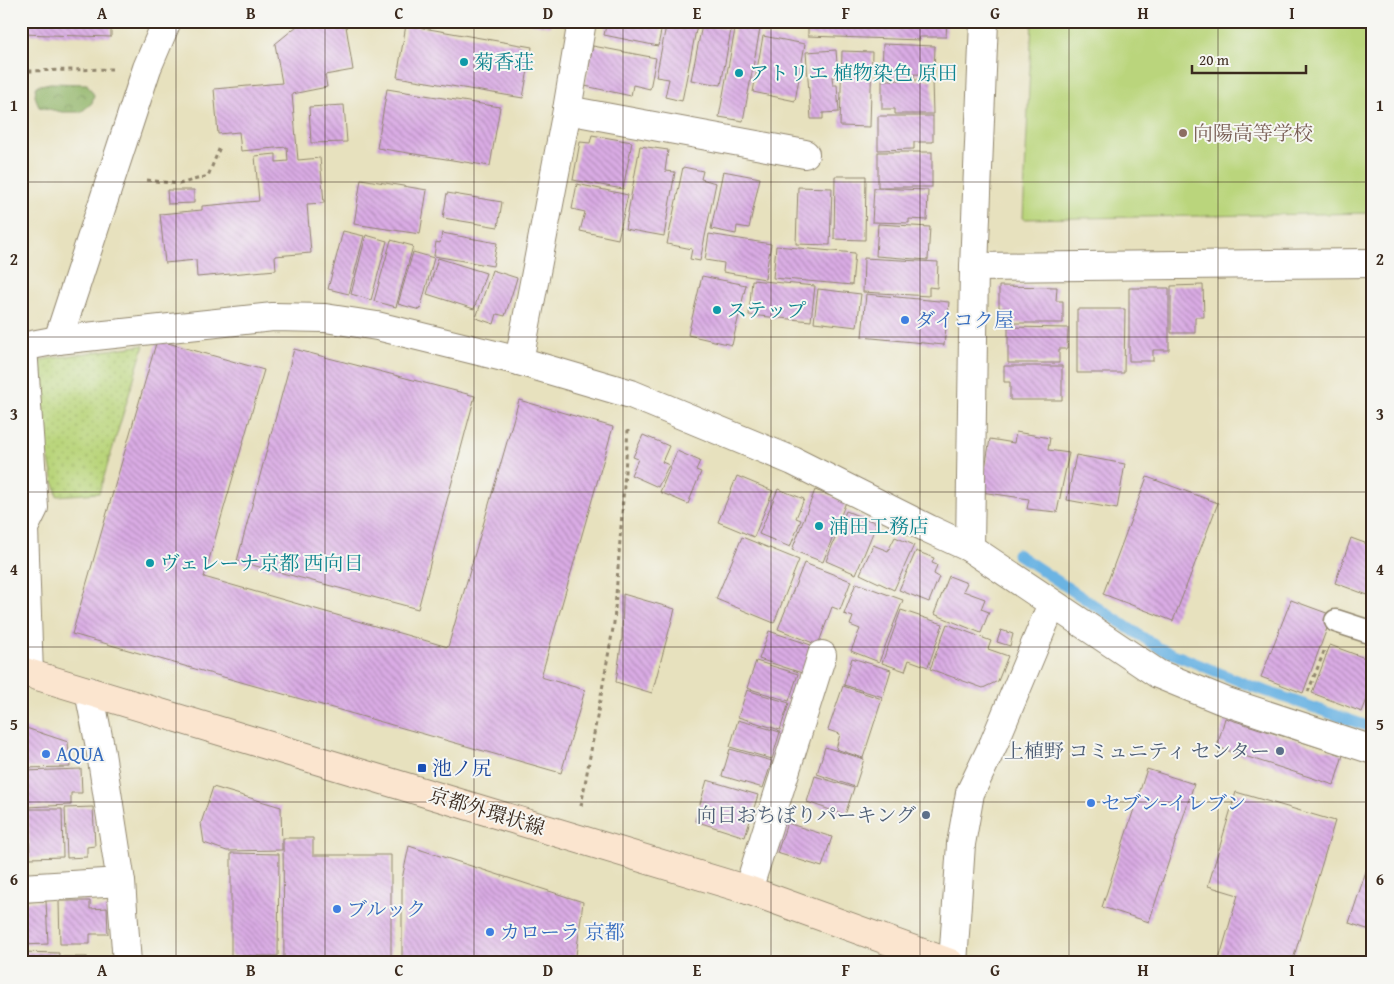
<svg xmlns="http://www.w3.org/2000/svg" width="1394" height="984" viewBox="0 0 1394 984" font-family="'Gentium Book Plus','Noto Serif JP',serif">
	<defs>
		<pattern id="green-dots" width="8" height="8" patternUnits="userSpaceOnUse" patternTransform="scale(1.25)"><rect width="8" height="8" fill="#bad57b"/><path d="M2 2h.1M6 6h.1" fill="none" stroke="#a1b76a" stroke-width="1.8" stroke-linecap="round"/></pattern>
		<pattern id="forest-crowns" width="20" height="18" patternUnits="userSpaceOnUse" patternTransform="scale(1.25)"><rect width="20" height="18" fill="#93b66b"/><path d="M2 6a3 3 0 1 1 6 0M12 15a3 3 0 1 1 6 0" fill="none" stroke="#799457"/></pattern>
		<pattern id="building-back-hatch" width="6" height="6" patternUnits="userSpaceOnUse" patternTransform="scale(1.25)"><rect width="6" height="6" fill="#daace5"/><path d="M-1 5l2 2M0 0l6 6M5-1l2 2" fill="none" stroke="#b28cb9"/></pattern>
	</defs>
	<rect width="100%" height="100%" fill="#f6f6f2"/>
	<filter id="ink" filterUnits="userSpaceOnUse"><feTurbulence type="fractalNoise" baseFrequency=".02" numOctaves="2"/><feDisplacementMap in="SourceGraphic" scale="10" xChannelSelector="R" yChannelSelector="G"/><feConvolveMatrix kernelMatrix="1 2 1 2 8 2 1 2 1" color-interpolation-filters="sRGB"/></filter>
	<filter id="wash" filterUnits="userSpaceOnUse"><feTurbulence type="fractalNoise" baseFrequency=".0096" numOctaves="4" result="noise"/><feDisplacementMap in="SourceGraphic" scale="20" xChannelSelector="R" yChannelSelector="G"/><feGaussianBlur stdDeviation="1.12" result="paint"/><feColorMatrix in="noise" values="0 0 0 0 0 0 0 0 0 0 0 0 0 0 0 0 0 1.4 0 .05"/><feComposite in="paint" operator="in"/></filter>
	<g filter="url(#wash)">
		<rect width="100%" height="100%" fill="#e7e1be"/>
		<!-- green -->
		<path fill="url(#green-dots)" stroke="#7a804c" d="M 144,345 L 99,493 L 57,496 L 46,446 L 39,360 Z"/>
		<!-- forest -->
		<path fill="url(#forest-crowns)" stroke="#677044" d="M 50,83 L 87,84 L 94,95 L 92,103 L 81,112 L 62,112 L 39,107 L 35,96 L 36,86 Z"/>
		<!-- pitch -->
		<path fill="#bad57b" stroke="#7a804c" d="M 1032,21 L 1373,21 L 1373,213 L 1023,219 Z"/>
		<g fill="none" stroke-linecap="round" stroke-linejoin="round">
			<!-- stream -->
			<path stroke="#6cb4e3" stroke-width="11" d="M 1017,554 L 1159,648 L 1251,686 L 1373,728"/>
		</g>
		<g id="blocks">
			<!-- building -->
			<g fill="url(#building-back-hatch)">
				<path d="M 21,21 L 111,21 L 111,37 L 21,34 Z"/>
				<path d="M 303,21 L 371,22 L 346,26 L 353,70 L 325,75 L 327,87 L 292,94 L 298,160 L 320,158 L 324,203 L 307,204 L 311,253 L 275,256 L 276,270 L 197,277 L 196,260 L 165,263 L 160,214 L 202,210 L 202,206 L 259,201 L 255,156 L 276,154 L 276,162 L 288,161 L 287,147 L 241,151 L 239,132 L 218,134 L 214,89 L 282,83 L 275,44 Z"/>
				<path d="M 521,21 L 551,21 L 550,27 Z"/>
				<path d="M 607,21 L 663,21 L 658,46 L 604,35 Z"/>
				<path d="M 667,21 L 678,21 L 697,25 L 682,101 L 665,97 L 669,79 L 656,77 Z"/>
				<path d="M 808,21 L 947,21 L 946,37 L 919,37 L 920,40 L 808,36 Z"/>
				<path d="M 736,24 L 760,29 L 743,121 L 719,117 Z"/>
				<path d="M 406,25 L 532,47 L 523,98 L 397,77 Z"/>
				<path d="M 702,25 L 731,30 L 721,85 L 691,80 Z"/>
				<path d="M 763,36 L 805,44 L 795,101 L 753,92 Z"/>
				<path d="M 883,44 L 935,46 L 934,75 L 914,74 L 914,78 L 882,77 Z"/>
				<path d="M 593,46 L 656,58 L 650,89 L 633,85 L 631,96 L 585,86 Z"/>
				<path d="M 836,50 L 838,76 L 832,77 L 833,85 L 837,85 L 839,112 L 823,113 L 823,119 L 811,119 L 806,52 Z"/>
				<path d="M 842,51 L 872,52 L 870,127 L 840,126 Z"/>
				<path d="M 882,80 L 932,80 L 933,114 L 895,114 L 895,109 L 882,109 Z"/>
				<path d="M 387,89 L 500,107 L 490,166 L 377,148 Z"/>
				<path d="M 344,105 L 347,142 L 311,143 L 309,107 Z"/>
				<path d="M 878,116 L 933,116 L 933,142 L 914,142 L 914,149 L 878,150 Z"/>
				<path d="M 592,135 L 632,142 L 623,189 L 573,180 L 580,142 L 590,143 Z"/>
				<path d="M 640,146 L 668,150 L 665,171 L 675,172 L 664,236 L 625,229 Z"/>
				<rect x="878" y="152" width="54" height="35"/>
				<path d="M 683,167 L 703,171 L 701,179 L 716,183 L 700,261 L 690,259 L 692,249 L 667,244 Z"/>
				<path d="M 723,171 L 760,178 L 749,228 L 737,226 L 736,234 L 711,229 Z"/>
				<path d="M 835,176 L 866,176 L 865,240 L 834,239 Z"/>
				<path d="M 361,179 L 427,190 L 420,234 L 354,224 Z"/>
				<path d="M 577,184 L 628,195 L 618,239 L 580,231 L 585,212 L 572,209 Z"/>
				<path d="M 798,187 L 832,188 L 830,245 L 796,244 Z"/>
				<path d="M 874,188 L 928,190 L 927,220 L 909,219 L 909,223 L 872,222 Z"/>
				<path d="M 167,190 L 194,190 L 194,203 L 168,204 Z"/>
				<path d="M 447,193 L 502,202 L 498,227 L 443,218 Z"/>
				<path d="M 878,224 L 930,227 L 928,260 L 876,256 Z"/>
				<path d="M 343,231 L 364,236 L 349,294 L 328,289 Z"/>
				<path d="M 442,233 L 497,243 L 493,266 L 434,256 L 436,242 L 440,243 Z"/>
				<path d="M 709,234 L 771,244 L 765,279 L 723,272 L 724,263 L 705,260 Z"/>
				<path d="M 366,235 L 387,241 L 371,300 L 351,294 Z"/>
				<path d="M 391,240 L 413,246 L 396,307 L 374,301 Z"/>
				<path d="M 776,246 L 855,253 L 852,285 L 773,278 Z"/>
				<path d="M 413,252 L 434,258 L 420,310 L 398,304 Z"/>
				<path d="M 438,258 L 486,273 L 474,309 L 427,294 Z"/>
				<path d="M 864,258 L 938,262 L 937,288 L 929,287 L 929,296 L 863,292 Z"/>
				<path d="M 492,270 L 517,278 L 505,316 L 497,314 L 494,324 L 476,318 Z"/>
				<path d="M 702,276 L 746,285 L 732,345 L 688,335 Z"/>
				<path d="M 752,280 L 815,286 L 811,321 L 749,315 Z"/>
				<path d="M 1203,285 L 1204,317 L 1195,317 L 1195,333 L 1171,333 L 1171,286 Z"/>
				<path d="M 999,286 L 1057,287 L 1056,301 L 1063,301 L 1063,323 L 1005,323 L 1005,308 L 999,308 Z"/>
				<path d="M 1129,288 L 1169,288 L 1169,350 L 1153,350 L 1153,361 L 1129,361 Z"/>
				<path d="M 818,289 L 861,294 L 857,327 L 814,322 Z"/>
				<path d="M 866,294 L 949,302 L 944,345 L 862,337 Z"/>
				<path d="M 1077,309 L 1125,309 L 1124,373 L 1077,373 Z"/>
				<path d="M 1008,327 L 1068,328 L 1067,349 L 1059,349 L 1059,363 L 1008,363 Z"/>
				<path d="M 157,340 L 264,370 L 204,577 L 448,647 L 519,400 L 613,427 L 541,677 L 585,690 L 561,773 L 72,634 Z"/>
				<path d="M 294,349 L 475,396 L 418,609 L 237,561 Z"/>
				<path d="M 1004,366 L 1062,366 L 1062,400 L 1010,400 L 1010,382 L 1004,382 Z"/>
				<path d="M 1016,432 L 1050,438 L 1048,450 L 1069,453 L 1057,512 L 1027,509 L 1029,499 L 981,492 L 990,439 L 1014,443 Z"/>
				<path d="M 643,435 L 669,446 L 662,462 L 669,465 L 658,487 L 631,475 L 638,459 L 633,457 Z"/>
				<path d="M 677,451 L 700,461 L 696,470 L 701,472 L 688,504 L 660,492 Z"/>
				<path d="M 1076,455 L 1125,464 L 1117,509 L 1067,500 Z"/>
				<path d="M 737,476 L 773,491 L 754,537 L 718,522 Z"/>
				<path d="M 1147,477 L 1218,503 L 1173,621 L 1103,594 Z"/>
				<path d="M 778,489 L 804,499 L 796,518 L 801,520 L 790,547 L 759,534 Z"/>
				<path d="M 815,490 L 846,502 L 823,562 L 792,550 Z"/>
				<path d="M 846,511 L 877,523 L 856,574 L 826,561 Z"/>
				<path d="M 742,537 L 799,560 L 774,623 L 716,599 Z"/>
				<path d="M 895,537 L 914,545 L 894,590 L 860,574 L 873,545 L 888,551 Z"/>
				<path d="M 1351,538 L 1373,546 L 1373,597 L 1335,583 Z"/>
				<path d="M 916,551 L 934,558 L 932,563 L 937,565 L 934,574 L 939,577 L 929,602 L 899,590 Z"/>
				<path d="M 804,563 L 851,581 L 840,610 L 832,607 L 818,645 L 778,629 Z"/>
				<path d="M 949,576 L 967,583 L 963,591 L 985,599 L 981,609 L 989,612 L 981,633 L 934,614 Z"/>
				<path d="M 856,583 L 903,600 L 879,662 L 851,651 L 860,629 L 850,625 L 853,617 L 844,614 Z"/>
				<path d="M 623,594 L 675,609 L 652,693 L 616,682 L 622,638 Z"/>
				<path d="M 1291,600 L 1332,615 L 1303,693 L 1261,677 Z"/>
				<path d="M 901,610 L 943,624 L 928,667 L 909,660 L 905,671 L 882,663 Z"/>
				<path d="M 947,624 L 991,641 L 988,649 L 1008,656 L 998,681 L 983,688 L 930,669 Z"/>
				<path d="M 1001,630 L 1013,634 L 1010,646 L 997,642 Z"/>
				<path d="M 769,631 L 811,645 L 802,673 L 759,659 Z"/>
				<path d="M 1330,645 L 1373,661 L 1373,684 L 1362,712 L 1312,693 Z"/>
				<path d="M 852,658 L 891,670 L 883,697 L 844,685 Z"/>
				<path d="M 756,661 L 798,674 L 789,701 L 747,688 Z"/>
				<path d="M 843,686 L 882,699 L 863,758 L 836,749 L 840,734 L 828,730 Z"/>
				<path d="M 747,690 L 789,703 L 780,730 L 738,717 Z"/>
				<path d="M 1225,718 L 1343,755 L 1334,785 L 1217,747 Z"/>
				<path d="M 738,720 L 780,732 L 772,759 L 730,747 Z"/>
				<path d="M 23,727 L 68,742 L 70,767 L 23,768 Z"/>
				<path d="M 825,747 L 864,759 L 855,787 L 817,774 Z"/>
				<path d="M 730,749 L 772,761 L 763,788 L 722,776 Z"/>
				<path d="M 81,769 L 82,793 L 71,793 L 71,805 L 26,807 L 24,771 Z"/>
				<path d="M 1147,769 L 1194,784 L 1149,922 L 1102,907 Z"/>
				<path d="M 815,776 L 854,788 L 845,815 L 807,802 Z"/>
				<path d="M 707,780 L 758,795 L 745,837 L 695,821 Z"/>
				<path d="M 213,787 L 281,807 L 282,850 L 227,851 L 204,843 L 201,823 Z"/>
				<path d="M 1236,792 L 1335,821 L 1292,963 L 1218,963 L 1238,895 L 1208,886 Z"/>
				<path d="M 93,807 L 95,846 L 87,847 L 87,857 L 67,858 L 65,808 Z"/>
				<path d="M 21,809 L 25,809 L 26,858 L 21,858 Z"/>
				<path d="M 28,809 L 62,809 L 63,857 L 30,858 Z"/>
				<path d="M 787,823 L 832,837 L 822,867 L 777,853 Z"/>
				<path d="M 283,838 L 313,838 L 313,855 L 391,855 L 391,963 L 284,963 Z"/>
				<path d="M 409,846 L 583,902 L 575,963 L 402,963 L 402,879 Z"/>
				<path d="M 1373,850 L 1373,931 L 1349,923 Z"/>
				<path d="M 231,853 L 279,854 L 278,956 L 231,956 Z"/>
				<path d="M 46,901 L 48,944 L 21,945 L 21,910 L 24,910 L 24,902 Z"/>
				<path d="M 59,901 L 90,901 L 90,909 L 107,908 L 108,934 L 90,934 L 90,944 L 60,944 Z"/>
				<path d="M 21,952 L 59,953 L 58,963 L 21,963 Z"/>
				<rect x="63" y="957" width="24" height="6"/>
			</g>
		</g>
	</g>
	<g filter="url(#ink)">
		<use href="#blocks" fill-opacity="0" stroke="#91866e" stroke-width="1"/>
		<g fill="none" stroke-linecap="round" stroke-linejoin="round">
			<!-- service casing -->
			<g stroke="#91866e" stroke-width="25">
				<path id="service" d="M 1336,621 L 1373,633"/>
			</g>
			<!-- minor casing -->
			<g stroke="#91866e" stroke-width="30">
				<g id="minor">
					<path d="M 567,110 L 805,154"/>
					<path d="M 974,267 L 1373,263"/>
					<path d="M 58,340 L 147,68 L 167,21"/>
					<path d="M 21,347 L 58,340 L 273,317 L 325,318 L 377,326 L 519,361 L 631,394 L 793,461 L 929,529 L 970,548 L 1158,674 L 1224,701 L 1373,750"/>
					<path d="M 23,347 L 34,508 L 24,528 L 29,674"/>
					<path d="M 519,361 L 567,110 L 582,21"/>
					<path d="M 970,548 L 974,267 L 984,21"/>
					<path d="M 89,691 L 100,747 L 121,882 L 127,963"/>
					<path d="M 21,888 L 121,882"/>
					<path d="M 748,890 L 822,655"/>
					<path d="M 953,963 L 961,844 L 970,793 L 994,743 L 1052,604"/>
				</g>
			</g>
			<!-- secondary casing -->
			<g stroke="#91866e" stroke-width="30">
				<path id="secondary" d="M 21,671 L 748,890 L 950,963"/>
			</g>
			<!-- path -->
			<g stroke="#91866e" stroke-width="3" stroke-dasharray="4 4" stroke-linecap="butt">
				<path d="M 21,68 L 28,71 L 112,69"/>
				<path d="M 147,180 L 179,184 L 208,176 L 220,147"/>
				<path d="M 1308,692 L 1325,649"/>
				<path d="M 581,806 L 614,623 L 628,430"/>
			</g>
			<!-- service -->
			<use href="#service" stroke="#fff" stroke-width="22"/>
			<!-- minor -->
			<use href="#minor" stroke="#fff" stroke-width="28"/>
			<!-- secondary -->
			<use href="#secondary" stroke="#fbe5cf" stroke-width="28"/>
		</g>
	</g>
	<!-- grid -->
	<path fill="none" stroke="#3b2a1e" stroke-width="1" stroke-opacity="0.55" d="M 176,21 L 176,963M 325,21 L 325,963M 474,21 L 474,963M 623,21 L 623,963M 771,21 L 771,963M 920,21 L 920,963M 1069,21 L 1069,963M 1218,21 L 1218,963M 21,182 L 1373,182M 21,337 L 1373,337M 21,492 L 1373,492M 21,647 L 1373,647M 21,802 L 1373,802"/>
	<!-- markers -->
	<g fill="#0f9aa8" stroke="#f6f6f2" stroke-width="2">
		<circle cx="464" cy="62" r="5"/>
		<circle cx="739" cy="73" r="5"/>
		<circle cx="717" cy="310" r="5"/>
		<circle cx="819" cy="526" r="5"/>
		<circle cx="150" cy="563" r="5"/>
	</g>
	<circle fill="#8d6e63" stroke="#f6f6f2" stroke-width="2" cx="1183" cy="133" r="5"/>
	<g fill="#3f7fe0" stroke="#f6f6f2" stroke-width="2">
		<circle cx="905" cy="320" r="5"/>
		<circle cx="46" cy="754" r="5"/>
		<circle cx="1091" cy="803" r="5"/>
		<circle cx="337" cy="909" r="5"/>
		<circle cx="490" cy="932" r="5"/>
	</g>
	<g fill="#5c6f8a" stroke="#f6f6f2" stroke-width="2">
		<circle cx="1280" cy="751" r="5"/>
		<circle cx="926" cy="815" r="5"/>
	</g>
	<rect fill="#1a4fb4" stroke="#f6f6f2" stroke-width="2" x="417" y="763" width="10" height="10" rx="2.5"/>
	<g text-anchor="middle" stroke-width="4" stroke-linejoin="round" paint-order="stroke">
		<!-- culture labels -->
		<g font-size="20" fill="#0d838f" stroke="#f6f6f2" text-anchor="start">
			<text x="474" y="69">菊香荘</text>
			<text x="749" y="80">アトリエ 植物染色 原田</text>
			<text x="727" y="317">ステップ</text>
			<text x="829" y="533">浦田工務店</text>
			<text x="160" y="570">ヴェレーナ京都 西向日</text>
		</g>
		<!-- education labels -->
		<g font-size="20" fill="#785e54" stroke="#f6f6f2" text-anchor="start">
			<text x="1193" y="140">向陽高等学校</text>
		</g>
		<!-- shop labels -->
		<g font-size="20" fill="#366cbe" stroke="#f6f6f2" text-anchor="start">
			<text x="915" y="327">ダイコク屋</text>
			<text x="56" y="761">AQUA</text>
			<text x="1101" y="810">セブン-イレブン</text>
			<text x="347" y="916">ブルック</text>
			<text x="500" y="939">カローラ 京都</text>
		</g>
		<!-- service labels -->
		<g font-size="20" fill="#4e5e75" stroke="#f6f6f2" text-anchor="end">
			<text x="1270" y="758">上植野 コミュニティ センター</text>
			<text x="916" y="822">向日おちぼりパーキング</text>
		</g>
		<!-- transit labels -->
		<g font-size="20" fill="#164399" stroke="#f6f6f2" text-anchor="start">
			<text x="432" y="775">池ノ尻</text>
		</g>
		<!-- street labels -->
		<g font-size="20" fill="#3b2a1e" stroke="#f6f6f2">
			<text transform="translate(487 811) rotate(17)" y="7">京都外環状線</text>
		</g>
	</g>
	<!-- margin -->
	<rect width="1394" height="984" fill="none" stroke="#f6f6f2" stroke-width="55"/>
	<!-- scale -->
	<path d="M1192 65v8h114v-8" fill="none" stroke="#3b2a1e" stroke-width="2.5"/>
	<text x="1199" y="65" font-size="15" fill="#3b2a1e" stroke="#f6f6f2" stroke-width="4" paint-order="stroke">20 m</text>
	<rect x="28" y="28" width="1338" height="928" fill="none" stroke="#3b2a1e" stroke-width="2"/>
	<g font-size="16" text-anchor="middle" font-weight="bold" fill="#3b2a1e">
		<text x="102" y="19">A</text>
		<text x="251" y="19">B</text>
		<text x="399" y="19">C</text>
		<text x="548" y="19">D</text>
		<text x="697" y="19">E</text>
		<text x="846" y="19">F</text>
		<text x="995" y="19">G</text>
		<text x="1143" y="19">H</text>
		<text x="1292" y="19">I</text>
		<text x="14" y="111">1</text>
		<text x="1380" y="111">1</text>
		<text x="14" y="265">2</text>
		<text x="1380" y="265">2</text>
		<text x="14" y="420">3</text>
		<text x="1380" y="420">3</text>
		<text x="14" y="575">4</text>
		<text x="1380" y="575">4</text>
		<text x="14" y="730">5</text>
		<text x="1380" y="730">5</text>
		<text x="14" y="885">6</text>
		<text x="1380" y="885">6</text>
		<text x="102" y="976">A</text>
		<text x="251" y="976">B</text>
		<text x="399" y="976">C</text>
		<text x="548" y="976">D</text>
		<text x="697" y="976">E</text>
		<text x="846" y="976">F</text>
		<text x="995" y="976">G</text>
		<text x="1143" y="976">H</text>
		<text x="1292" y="976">I</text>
	</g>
</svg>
